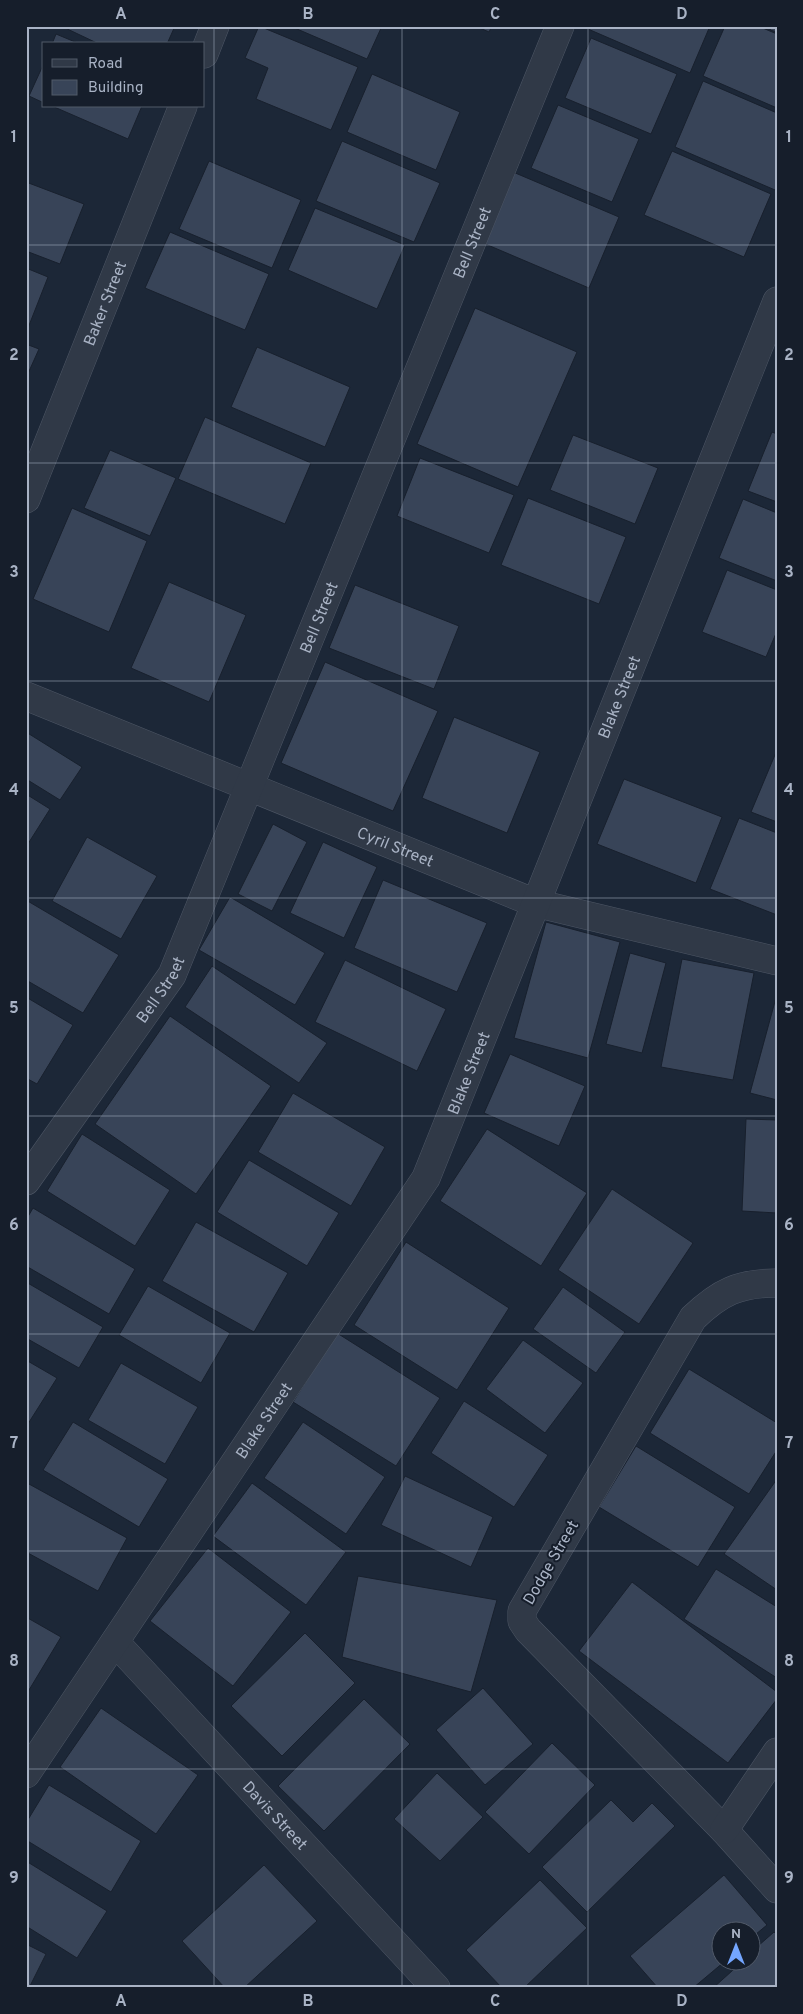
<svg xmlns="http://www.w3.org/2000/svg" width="803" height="2014" viewBox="0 0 803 2014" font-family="Overpass,sans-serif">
	<rect width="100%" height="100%" fill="#1c2737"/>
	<!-- building -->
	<g fill="#384458" stroke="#18202d">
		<path d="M 61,26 L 175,26 L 167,44 L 99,44 Z"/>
		<path d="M 259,26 L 358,67 L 331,130 L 256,99 L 268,68 L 245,58 Z"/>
		<path d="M 290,26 L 382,26 L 367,59 Z"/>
		<path d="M 475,26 L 492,26 L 489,32 Z"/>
		<path d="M 581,26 L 710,26 L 690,73 Z"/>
		<path d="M 725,26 L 758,26 L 777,34 L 777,108 L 703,76 Z"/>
		<path d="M 771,26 L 777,26 L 777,32 L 770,30 Z"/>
		<path d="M 56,34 L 80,44 L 52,44 Z"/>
		<path d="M 591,38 L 677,74 L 651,134 L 565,98 Z"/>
		<path d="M 44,63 L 44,103 L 29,96 Z"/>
		<path d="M 372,74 L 460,112 L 436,170 L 347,132 Z"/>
		<path d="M 703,81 L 777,113 L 777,185 L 775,190 L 675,147 Z"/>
		<path d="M 558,105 L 639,139 L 612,202 L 531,168 Z"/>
		<path d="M 52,106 L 142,106 L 128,139 Z"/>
		<path d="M 342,141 L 440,183 L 414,242 L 316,201 Z"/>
		<path d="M 672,151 L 771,194 L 744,257 L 644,215 Z"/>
		<path d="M 209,161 L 301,200 L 272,268 L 179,229 Z"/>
		<path d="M 513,172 L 619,217 L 589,288 L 483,243 Z"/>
		<path d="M 26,182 L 84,204 L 60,264 L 26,251 Z"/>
		<path d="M 315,208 L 405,245 L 377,309 L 288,270 Z"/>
		<path d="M 170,232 L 269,274 L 245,330 L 145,288 Z"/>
		<path d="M 26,268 L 48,277 L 28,328 L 26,328 Z"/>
		<path d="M 475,308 L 577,352 L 518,487 L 417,444 Z"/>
		<path d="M 26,344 L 39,349 L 26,378 Z"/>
		<path d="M 257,347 L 350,387 L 325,447 L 231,407 Z"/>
		<path d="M 205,417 L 311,463 L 285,524 L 178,479 Z"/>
		<path d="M 772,432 L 777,434 L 777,502 L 748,491 Z"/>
		<path d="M 573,435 L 658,468 L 635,524 L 550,490 Z"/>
		<path d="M 110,450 L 176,478 L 150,536 L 84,508 Z"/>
		<path d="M 420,458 L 514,495 L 489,553 L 397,516 Z"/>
		<path d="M 528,498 L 626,537 L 599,604 L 501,565 Z"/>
		<path d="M 743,499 L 777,513 L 777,581 L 719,558 Z"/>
		<path d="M 72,508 L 147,541 L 109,632 L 33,599 Z"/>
		<path d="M 727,570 L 777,590 L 777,631 L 766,657 L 702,632 Z"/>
		<path d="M 169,582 L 246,615 L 209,702 L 131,668 Z"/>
		<path d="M 355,585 L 459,626 L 434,689 L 329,648 Z"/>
		<path d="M 325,662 L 438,711 L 393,811 L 281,763 Z"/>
		<path d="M 454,717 L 540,752 L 507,833 L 422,798 Z"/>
		<path d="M 26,732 L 82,767 L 60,800 L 26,779 Z"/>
		<path d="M 777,750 L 777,822 L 751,812 Z"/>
		<path d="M 624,779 L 722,817 L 696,883 L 597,844 Z"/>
		<path d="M 26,794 L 50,809 L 26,847 Z"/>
		<path d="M 739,818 L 777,833 L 777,915 L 710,889 Z"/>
		<path d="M 273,824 L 307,842 L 272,911 L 238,894 Z"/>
		<path d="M 87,837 L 157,876 L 121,939 L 52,901 Z"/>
		<path d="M 323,842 L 377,867 L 344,938 L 290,913 Z"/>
		<path d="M 383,880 L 487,923 L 457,992 L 354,948 Z"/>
		<path d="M 230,897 L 325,953 L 295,1005 L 199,950 Z"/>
		<path d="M 26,900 L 119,955 L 83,1013 L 26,980 Z"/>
		<path d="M 546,922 L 620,942 L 588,1058 L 514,1038 Z"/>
		<path d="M 630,953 L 666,963 L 642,1053 L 606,1044 Z"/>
		<path d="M 682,959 L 754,973 L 733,1080 L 661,1067 Z"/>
		<path d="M 345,960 L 446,1009 L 417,1071 L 315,1022 Z"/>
		<path d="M 212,966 L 327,1043 L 299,1083 L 185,1007 Z"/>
		<path d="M 777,994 L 777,1100 L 750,1093 Z"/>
		<path d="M 26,997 L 73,1025 L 37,1084 L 26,1078 Z"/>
		<path d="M 170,1016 L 271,1086 L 196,1194 L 95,1124 Z"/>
		<path d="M 510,1054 L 585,1086 L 559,1146 L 484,1113 Z"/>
		<path d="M 293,1093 L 385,1147 L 351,1206 L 258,1152 Z"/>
		<path d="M 746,1119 L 777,1120 L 777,1213 L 742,1211 Z"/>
		<path d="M 487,1129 L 587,1193 L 541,1266 L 440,1201 Z"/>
		<path d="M 82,1134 L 170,1190 L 135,1246 L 47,1191 Z"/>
		<path d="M 249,1160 L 339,1213 L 307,1266 L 217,1212 Z"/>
		<path d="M 612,1189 L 693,1243 L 639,1324 L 558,1270 Z"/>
		<path d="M 33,1208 L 135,1269 L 109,1314 L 26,1266 L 26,1220 Z"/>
		<path d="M 196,1222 L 288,1273 L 254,1332 L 162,1281 Z"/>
		<path d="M 406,1242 L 509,1308 L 457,1390 L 354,1325 Z"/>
		<path d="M 26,1282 L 103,1327 L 79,1368 L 26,1338 Z"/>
		<path d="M 148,1286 L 230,1333 L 201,1383 L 119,1335 Z"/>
		<path d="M 563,1287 L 625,1332 L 596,1373 L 533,1329 Z"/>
		<path d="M 337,1333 L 440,1398 L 396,1466 L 293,1402 Z"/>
		<path d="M 523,1340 L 583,1383 L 545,1433 L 486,1389 Z"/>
		<path d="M 26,1360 L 57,1378 L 26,1427 Z"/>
		<path d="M 121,1363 L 198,1407 L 165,1464 L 88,1420 Z"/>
		<path d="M 689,1369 L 777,1423 L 777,1450 L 749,1494 L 650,1433 Z"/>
		<path d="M 464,1401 L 548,1455 L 514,1507 L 431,1453 Z"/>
		<path d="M 73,1422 L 168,1479 L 139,1527 L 43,1470 Z"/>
		<path d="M 303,1422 L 385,1477 L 346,1534 L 264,1478 Z"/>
		<path d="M 636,1446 L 735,1507 L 698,1567 L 599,1507 Z"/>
		<path d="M 405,1476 L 493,1517 L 471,1567 L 381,1525 Z"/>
		<path d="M 777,1479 L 777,1590 L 724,1554 Z"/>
		<path d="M 252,1483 L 346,1552 L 306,1605 L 213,1536 Z"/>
		<path d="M 29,1484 L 127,1538 L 98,1591 L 26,1552 L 26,1488 Z"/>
		<path d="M 208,1548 L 291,1612 L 233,1686 L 150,1621 Z"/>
		<path d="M 716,1569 L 777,1607 L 777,1678 L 684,1619 Z"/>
		<path d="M 358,1576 L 497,1600 L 471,1692 L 342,1657 Z"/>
		<path d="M 632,1582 L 777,1692 L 777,1699 L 728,1763 L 579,1651 Z"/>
		<path d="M 26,1617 L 61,1637 L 26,1695 Z"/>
		<path d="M 305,1633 L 355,1683 L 282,1756 L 231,1706 Z"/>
		<path d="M 483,1688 L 533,1744 L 485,1785 L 436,1730 Z"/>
		<path d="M 364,1699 L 410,1744 L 324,1831 L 278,1786 Z"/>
		<path d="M 101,1708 L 198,1775 L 156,1834 L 60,1767 Z"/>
		<path d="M 552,1743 L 595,1785 L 529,1854 L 485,1812 Z"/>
		<path d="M 437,1773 L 483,1817 L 440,1861 L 394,1819 Z"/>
		<path d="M 49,1785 L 141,1841 L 111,1892 L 26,1840 L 26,1823 Z"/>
		<path d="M 611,1800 L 633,1822 L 652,1803 L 675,1826 L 587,1912 L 542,1867 Z"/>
		<path d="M 26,1861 L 107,1911 L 77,1958 L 26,1926 Z"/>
		<path d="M 264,1865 L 317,1921 L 244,1988 L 225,1988 L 182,1941 Z"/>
		<path d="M 724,1875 L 767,1925 L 750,1939 L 750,1932 L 720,1932 L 720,1962 L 724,1962 L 693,1988 L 658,1988 L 630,1956 Z"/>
		<path d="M 540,1880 L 587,1928 L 524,1988 L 502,1988 L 466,1950 Z"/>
		<path d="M 774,1932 L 777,1935 L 777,1988 L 713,1988 L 742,1962 L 750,1962 L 750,1953 Z"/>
		<path d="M 26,1944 L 46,1954 L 29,1988 L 26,1988 Z"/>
	</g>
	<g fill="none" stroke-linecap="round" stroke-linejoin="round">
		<!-- minor casing -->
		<g stroke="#4d5665" stroke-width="29">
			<g id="minor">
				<path d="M 204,54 L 215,26"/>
				<path id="s1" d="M 26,499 L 183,106"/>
				<path id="s2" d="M 26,696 L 535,903 L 777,961"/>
				<path id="s3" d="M 26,1181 L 172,975 L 560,26"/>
				<path d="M 777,1283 C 739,1283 720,1292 693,1318 L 522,1611 L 522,1621 L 528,1630 L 724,1830 L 777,1889"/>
				<path id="s4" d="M 115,1642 L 436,1988"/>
				<path id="s5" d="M 26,1774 L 426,1178 L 777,301"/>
				<path d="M 724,1830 L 777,1752"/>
			</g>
		</g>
		<!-- minor -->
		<use href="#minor" stroke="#303947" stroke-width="28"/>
	</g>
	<!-- grid -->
	<path fill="none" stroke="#a9b3c5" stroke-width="1" stroke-opacity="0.55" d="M 214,26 L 214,1988M 402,26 L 402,1988M 588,26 L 588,1988M 26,245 L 777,245M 26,463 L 777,463M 26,681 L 777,681M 26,898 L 777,898M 26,1116 L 777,1116M 26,1334 L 777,1334M 26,1551 L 777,1551M 26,1769 L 777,1769"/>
	<g text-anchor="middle" stroke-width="4" stroke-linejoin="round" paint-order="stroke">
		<!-- street labels -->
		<g font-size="16" fill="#a9b3c5" stroke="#161e2b">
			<text dy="6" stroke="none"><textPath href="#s3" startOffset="1044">Bell Street</textPath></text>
			<text dy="6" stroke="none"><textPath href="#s1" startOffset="211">Baker Street</textPath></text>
			<text dy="6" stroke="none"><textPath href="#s3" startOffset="639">Bell Street</textPath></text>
			<text dy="6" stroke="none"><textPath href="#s5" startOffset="1236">Blake Street</textPath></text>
			<text dy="6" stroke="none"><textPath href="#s2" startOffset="399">Cyril Street</textPath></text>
			<text dy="6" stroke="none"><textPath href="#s3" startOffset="234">Bell Street</textPath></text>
			<text dy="6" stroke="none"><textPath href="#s5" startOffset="831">Blake Street</textPath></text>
			<text dy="6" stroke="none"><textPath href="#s5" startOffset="426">Blake Street</textPath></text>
			<text transform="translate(550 1562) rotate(-60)" y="6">Dodge Street</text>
			<text dy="6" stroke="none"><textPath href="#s4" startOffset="236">Davis Street</textPath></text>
		</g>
	</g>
	<!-- border -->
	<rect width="803" height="2014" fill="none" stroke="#161e2b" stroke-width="55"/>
	<!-- legend -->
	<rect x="42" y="42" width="162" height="65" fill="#161e2b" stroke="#515a69"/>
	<rect x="52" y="59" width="25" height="8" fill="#303947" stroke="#515a69"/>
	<text x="88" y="68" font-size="15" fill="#a9b3c5">Road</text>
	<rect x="52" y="80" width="25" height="15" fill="#384458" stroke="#515a69"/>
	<text x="88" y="92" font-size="15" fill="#a9b3c5">Building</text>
	<!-- north arrow -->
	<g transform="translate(736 1946)"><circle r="24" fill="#161e2b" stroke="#515a69"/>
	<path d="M0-4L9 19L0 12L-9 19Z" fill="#74a6ff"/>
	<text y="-8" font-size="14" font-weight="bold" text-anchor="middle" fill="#a9b3c5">N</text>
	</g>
	<rect x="28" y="28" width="748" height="1958" fill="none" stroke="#a9b3c5" stroke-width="2"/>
	<g font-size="16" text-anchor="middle" font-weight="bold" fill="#a9b3c5">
		<text x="121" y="19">A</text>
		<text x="308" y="19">B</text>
		<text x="495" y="19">C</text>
		<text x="682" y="19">D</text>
		<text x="14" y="142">1</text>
		<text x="789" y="142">1</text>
		<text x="14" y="360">2</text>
		<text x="789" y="360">2</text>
		<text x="14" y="577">3</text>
		<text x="789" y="577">3</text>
		<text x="14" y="795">4</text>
		<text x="789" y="795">4</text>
		<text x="14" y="1013">5</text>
		<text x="789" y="1013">5</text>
		<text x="14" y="1230">6</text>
		<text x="789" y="1230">6</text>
		<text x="14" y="1448">7</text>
		<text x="789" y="1448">7</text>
		<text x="14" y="1666">8</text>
		<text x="789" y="1666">8</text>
		<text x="14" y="1883">9</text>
		<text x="789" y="1883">9</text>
		<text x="121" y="2006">A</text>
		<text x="308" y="2006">B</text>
		<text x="495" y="2006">C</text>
		<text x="682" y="2006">D</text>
	</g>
</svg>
